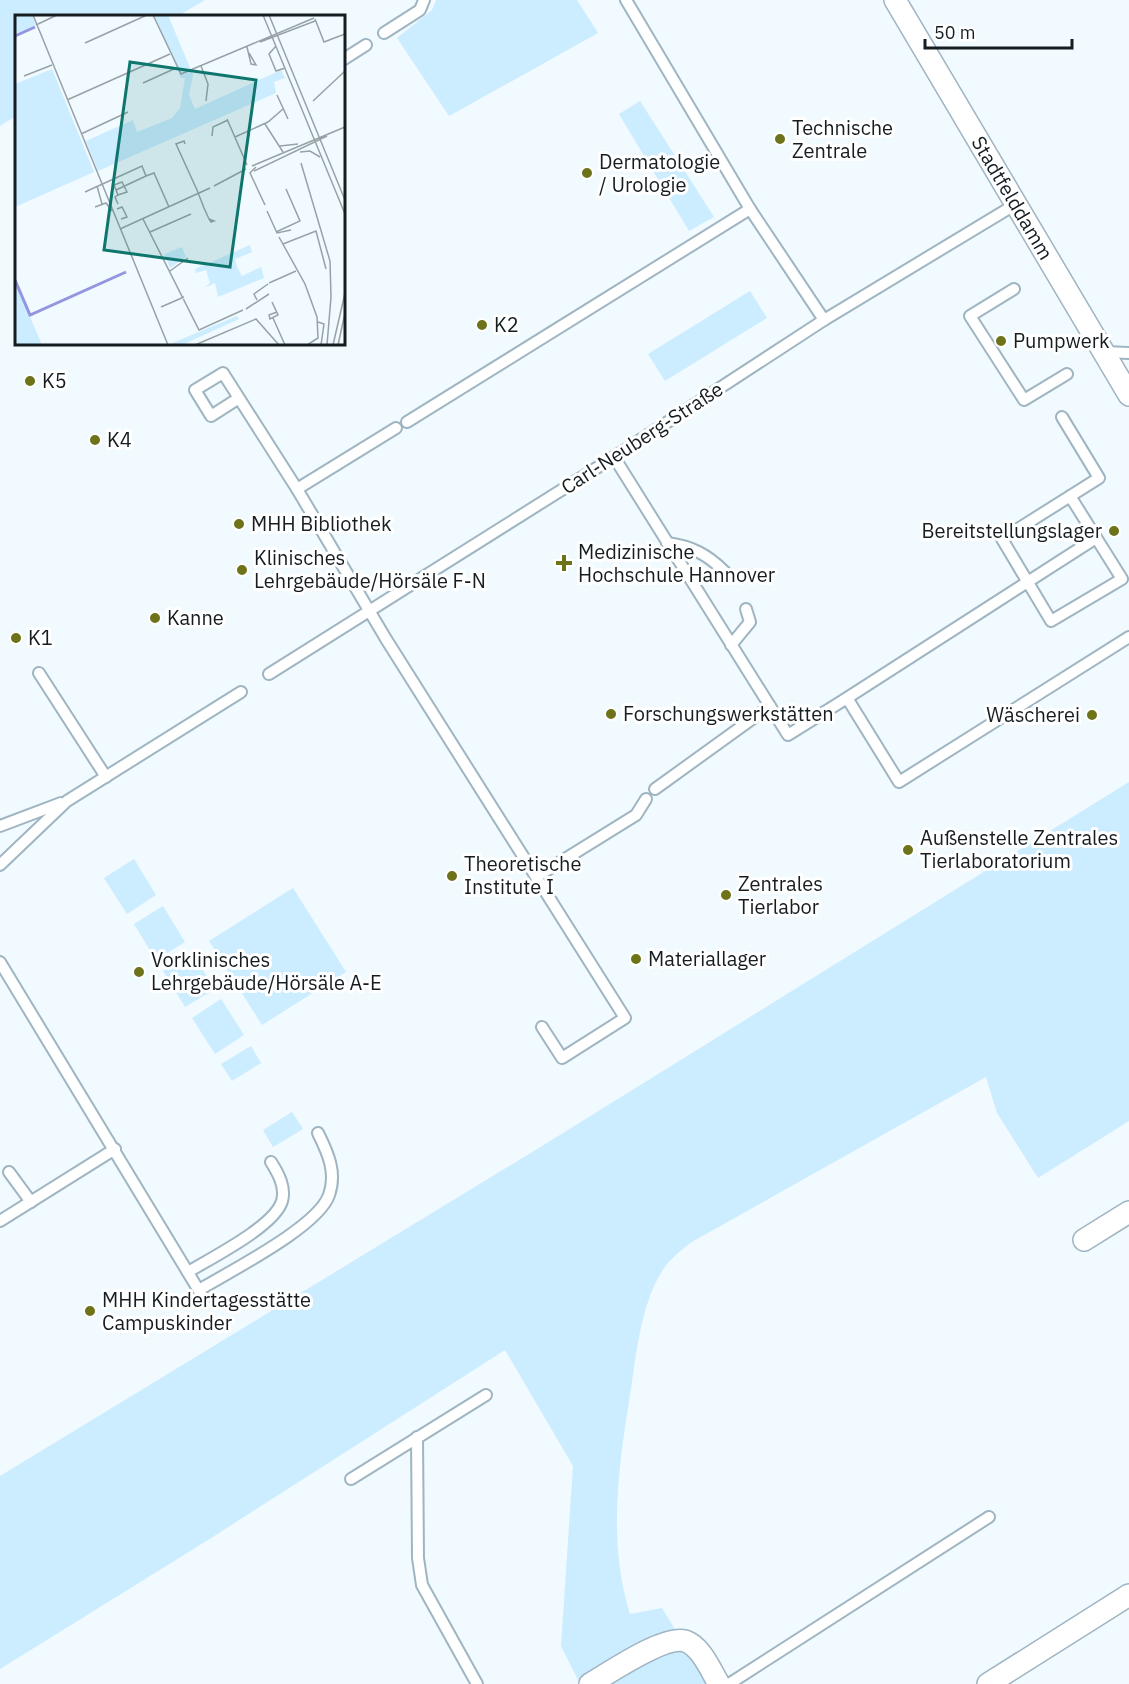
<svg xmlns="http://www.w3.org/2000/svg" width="1129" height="1684" viewBox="0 0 1129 1684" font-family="'IBM Plex Sans',sans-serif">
	<rect width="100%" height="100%" fill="#f0faff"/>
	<!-- green -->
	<g fill="#ccecff">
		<path d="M 0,0 L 205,0 L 178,16 L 16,16 L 16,116 L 0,126 Z"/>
		<path d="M 436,0 L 577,0 L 598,33 L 449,116 L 397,38 L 432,10 Z"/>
		<path d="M 640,101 L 714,217 L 689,231 L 619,114 Z"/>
		<path d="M 750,291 L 767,318 L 665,381 L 648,354 Z"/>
		<path d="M 1129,782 L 1129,1121 L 1038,1178 L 997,1113 L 986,1077 L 690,1243 C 682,1250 670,1259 664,1268 C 643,1299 637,1346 632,1382 C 620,1458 606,1538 630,1614 L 662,1608 L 708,1684 L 580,1684 L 561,1646 L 573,1466 L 505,1350 L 208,1540 L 0,1669 L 0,1476 L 534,1151 Z"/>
		<path d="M 134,859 L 156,895 L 127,914 L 104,878 Z"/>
		<path d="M 293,888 L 346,972 L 262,1025 L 209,941 Z"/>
		<path d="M 163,906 L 185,942 L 156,960 L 134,924 Z"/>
		<path d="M 192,953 L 215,989 L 185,1007 L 163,971 Z"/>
		<path d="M 221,999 L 244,1035 L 215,1054 L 192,1018 Z"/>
		<path d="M 251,1046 L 261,1063 L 232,1081 L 221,1064 Z"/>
		<path d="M 292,1112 L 303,1129 L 273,1147 L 263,1130 Z"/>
	</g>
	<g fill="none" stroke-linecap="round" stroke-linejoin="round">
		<!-- lane casing -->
		<g stroke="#9fb5c2" stroke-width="14">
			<g id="lane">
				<path d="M 626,0 L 750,209 L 824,320"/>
				<path d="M 384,33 L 420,10 L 424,0"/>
				<path d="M 344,59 L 366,45"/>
				<path d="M 1014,289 L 970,316 L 1024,400 L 1067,374"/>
				<path d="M 1104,352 L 1129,353"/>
				<path d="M 239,398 L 211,416 L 195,390 L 223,373 L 297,489 L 386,639 L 625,1018 L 562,1058 L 542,1027"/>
				<path d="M 1062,417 L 1099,478 L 1002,539 L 1051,621 L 1122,579 L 1070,496"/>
				<path d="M 407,422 L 750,209"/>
				<path d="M 614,457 L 788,735 L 847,698 L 899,782 L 1129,637"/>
				<path d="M 297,489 L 396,428"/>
				<path d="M 667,543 C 691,546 707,554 725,572"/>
				<path d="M 731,645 L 750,622 L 746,609"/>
				<path d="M 39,673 L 106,777"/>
				<path d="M 269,674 L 614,457 L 824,320 L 1016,204"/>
				<path d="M 847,698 L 1096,538"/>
				<path d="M 655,789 L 770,706"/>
				<path d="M 0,826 L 61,803"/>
				<path d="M 0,865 L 67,801 L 241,692"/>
				<path d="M 536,877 L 636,815 L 646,799"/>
				<path d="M 0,962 L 204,1299"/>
				<path d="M 9,1172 L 31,1202"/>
				<path d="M 0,1221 L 115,1149"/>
				<path d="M 188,1272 C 211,1258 275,1226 282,1201 C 286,1187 278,1173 271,1162"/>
				<path d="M 199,1290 C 230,1271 318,1227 329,1195 C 337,1173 328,1153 318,1133"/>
				<path d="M 417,1437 L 418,1558 L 422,1585 L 477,1684"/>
				<path d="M 351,1479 L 486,1395"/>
				<path d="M 729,1684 L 989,1517"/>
			</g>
		</g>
		<!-- street casing -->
		<g stroke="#9fb5c2" stroke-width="24">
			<g id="street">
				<path id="s1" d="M 895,0 L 1129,395"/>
				<path d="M 1084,1240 L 1129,1212"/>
				<path d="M 590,1684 C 609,1673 664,1635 685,1641 C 701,1646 711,1671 719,1684"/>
				<path d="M 988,1684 L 1129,1595"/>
			</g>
		</g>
		<!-- lane -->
		<use href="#lane" stroke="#fff" stroke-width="10"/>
		<!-- street -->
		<use href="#street" stroke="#fff" stroke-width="21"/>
	</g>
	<!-- markers -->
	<g fill="#6e7218" stroke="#fff" stroke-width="2">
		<circle cx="780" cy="139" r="6"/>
		<circle cx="587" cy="173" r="6"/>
		<circle cx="482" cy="325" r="6"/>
		<circle cx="1001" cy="341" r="6"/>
		<circle cx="30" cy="381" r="6"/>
		<circle cx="95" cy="440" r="6"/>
		<circle cx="239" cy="524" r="6"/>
		<circle cx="1114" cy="531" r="6"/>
		<path d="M561 554h6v6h6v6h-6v6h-6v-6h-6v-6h6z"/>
		<circle cx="242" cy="570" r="6"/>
		<circle cx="155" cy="618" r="6"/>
		<circle cx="16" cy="638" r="6"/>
		<circle cx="611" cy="714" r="6"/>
		<circle cx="1092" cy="715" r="6"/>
		<circle cx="908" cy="850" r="6"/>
		<circle cx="452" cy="876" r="6"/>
		<circle cx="726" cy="895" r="6"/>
		<circle cx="636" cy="959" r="6"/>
		<circle cx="139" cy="972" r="6"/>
		<circle cx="90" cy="1311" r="6"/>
	</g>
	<g text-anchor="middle" stroke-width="6" stroke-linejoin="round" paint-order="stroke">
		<!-- poi labels -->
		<g font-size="20" fill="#151d21" stroke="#fff" text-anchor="start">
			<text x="792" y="135">Technische<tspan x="792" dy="23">Zentrale</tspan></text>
			<text x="599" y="169">Dermatologie<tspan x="599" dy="23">/ Urologie</tspan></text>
			<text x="494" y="332">K2</text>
			<text x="1013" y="348">Pumpwerk</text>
			<text x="42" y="388">K5</text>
			<text x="107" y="447">K4</text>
			<text x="251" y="531">MHH Bibliothek</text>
			<text x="1102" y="538" text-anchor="end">Bereitstellungslager</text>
			<text x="578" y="559">Medizinische<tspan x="578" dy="23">Hochschule Hannover</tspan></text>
			<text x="254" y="565">Klinisches<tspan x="254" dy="23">Lehrgebäude/Hörsäle F-N</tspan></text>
			<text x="167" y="625">Kanne</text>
			<text x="28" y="645">K1</text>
			<text x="623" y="721">Forschungswerkstätten</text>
			<text x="1080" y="722" text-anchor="end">Wäscherei</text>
			<text x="920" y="845">Außenstelle Zentrales<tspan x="920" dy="23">Tierlaboratorium</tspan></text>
			<text x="464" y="871">Theoretische<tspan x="464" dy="23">Institute I</tspan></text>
			<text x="738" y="891">Zentrales<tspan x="738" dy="23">Tierlabor</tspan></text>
			<text x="648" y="966">Materiallager</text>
			<text x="151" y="967">Vorklinisches<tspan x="151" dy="23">Lehrgebäude/Hörsäle A-E</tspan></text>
			<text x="102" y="1307">MHH Kindertagesstätte<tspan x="102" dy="23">Campuskinder</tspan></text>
		</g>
		<!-- street labels -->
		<g font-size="20" fill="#151d21" stroke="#fff">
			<text dy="7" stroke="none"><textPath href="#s1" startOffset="230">Stadtfelddamm</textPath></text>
			<text transform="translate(642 438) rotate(-33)" y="7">Carl-Neuberg-Straße</text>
		</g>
	</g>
	<!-- overview -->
	<g transform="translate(15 15)">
		<rect width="330" height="330" fill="#f0faff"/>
		<path d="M 0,0 L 17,0 L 21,10 L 0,19 ZM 139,0 L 153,0 L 178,60 L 174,80 L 180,94 L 266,55 L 270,63 L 259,67 L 261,78 L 83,156 L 71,126 L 118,105 L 122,117 L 157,103 L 165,93 L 170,63 L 166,63 ZM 37,54 L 79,157 L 0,192 L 0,69 ZM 235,230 L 237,237 L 220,244 L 222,252 L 227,261 L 246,252 L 249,263 L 203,282 L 200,268 L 189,273 L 195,268 L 191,255 L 181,258 L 180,254 ZM 167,232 L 171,242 L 155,253 L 149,239 ZM 0,267 L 27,330 L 0,330 ZM 222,301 L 224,304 L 167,330 L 155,330 L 155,329 Z" fill="#ccecff"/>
		<path fill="none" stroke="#9495e0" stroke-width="3" d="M 0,21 L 20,12M 0,265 L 15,300 L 111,257"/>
		<path fill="none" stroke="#98a2a6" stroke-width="1.5" d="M 18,0 L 153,330M 138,0 L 166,59 L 299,3M 248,0 L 330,199M 254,0 L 330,185M 300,4 L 309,27 L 330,19M 21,10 L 42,0M 245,27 L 300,6M 70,28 L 132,0M 261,31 L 254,39 L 261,56 L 270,53M 232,32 L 236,49 L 241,50 L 234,38M 186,51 L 193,69 L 191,86M 9,61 L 37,50M 128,68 L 161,53M 262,80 L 273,104M 52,85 L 155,39M 298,86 L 330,56M 212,104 L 232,150M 250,109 L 268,137M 66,119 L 113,97M 197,121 L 198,112 L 213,105M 220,122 L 253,107 L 268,94M 170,129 L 169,126 L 161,129 L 182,175 L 189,193 L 194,204 L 196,207 L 199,206 L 194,204M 265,131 L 283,129M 285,137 L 295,136 L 305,142M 286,148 L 315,246 L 316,282 L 312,330M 237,151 L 330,112M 241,152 L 235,158 L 250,190M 239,156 L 312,121M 82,171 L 87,189M 199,171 L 231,154M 101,175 L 131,161M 70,177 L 127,151 L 131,161 L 139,158 L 154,192M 103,189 L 100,182 L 103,180 L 112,177 L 107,167 L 99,170 L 103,180M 80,192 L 91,188 L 97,196M 102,194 L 107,192 L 112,202 L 106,204M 252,196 L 262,218 L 276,215M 128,204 L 184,315 L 228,295M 105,214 L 195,173M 135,217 L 176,199M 261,217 L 285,206 L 271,174M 264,222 L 290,269 L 302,302 L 303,323 L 292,330M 268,229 L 301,216 L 311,254M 155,256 L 173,243M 254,268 L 281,256M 242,285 L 239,279 L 253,269M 257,287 L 263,300 L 255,304 L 254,300 L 262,297M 146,292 L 169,282M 231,294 L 254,279M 258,303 L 270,330M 303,307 L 309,309 L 306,330M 180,330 L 241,304 L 264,330M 318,330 L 330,278M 323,330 L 330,298"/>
		<path fill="#0f766e" fill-opacity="0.15" stroke="#0f766e" stroke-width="3" d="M 115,47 L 241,65 L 215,252 L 89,235 Z"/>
		<rect width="330" height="330" fill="none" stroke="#151d21" stroke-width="3"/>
	</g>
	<!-- scale -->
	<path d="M925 39v9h147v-9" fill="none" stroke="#151d21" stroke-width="3"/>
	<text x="934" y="39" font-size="18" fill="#151d21" stroke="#ffffff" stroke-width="4.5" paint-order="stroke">50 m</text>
</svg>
